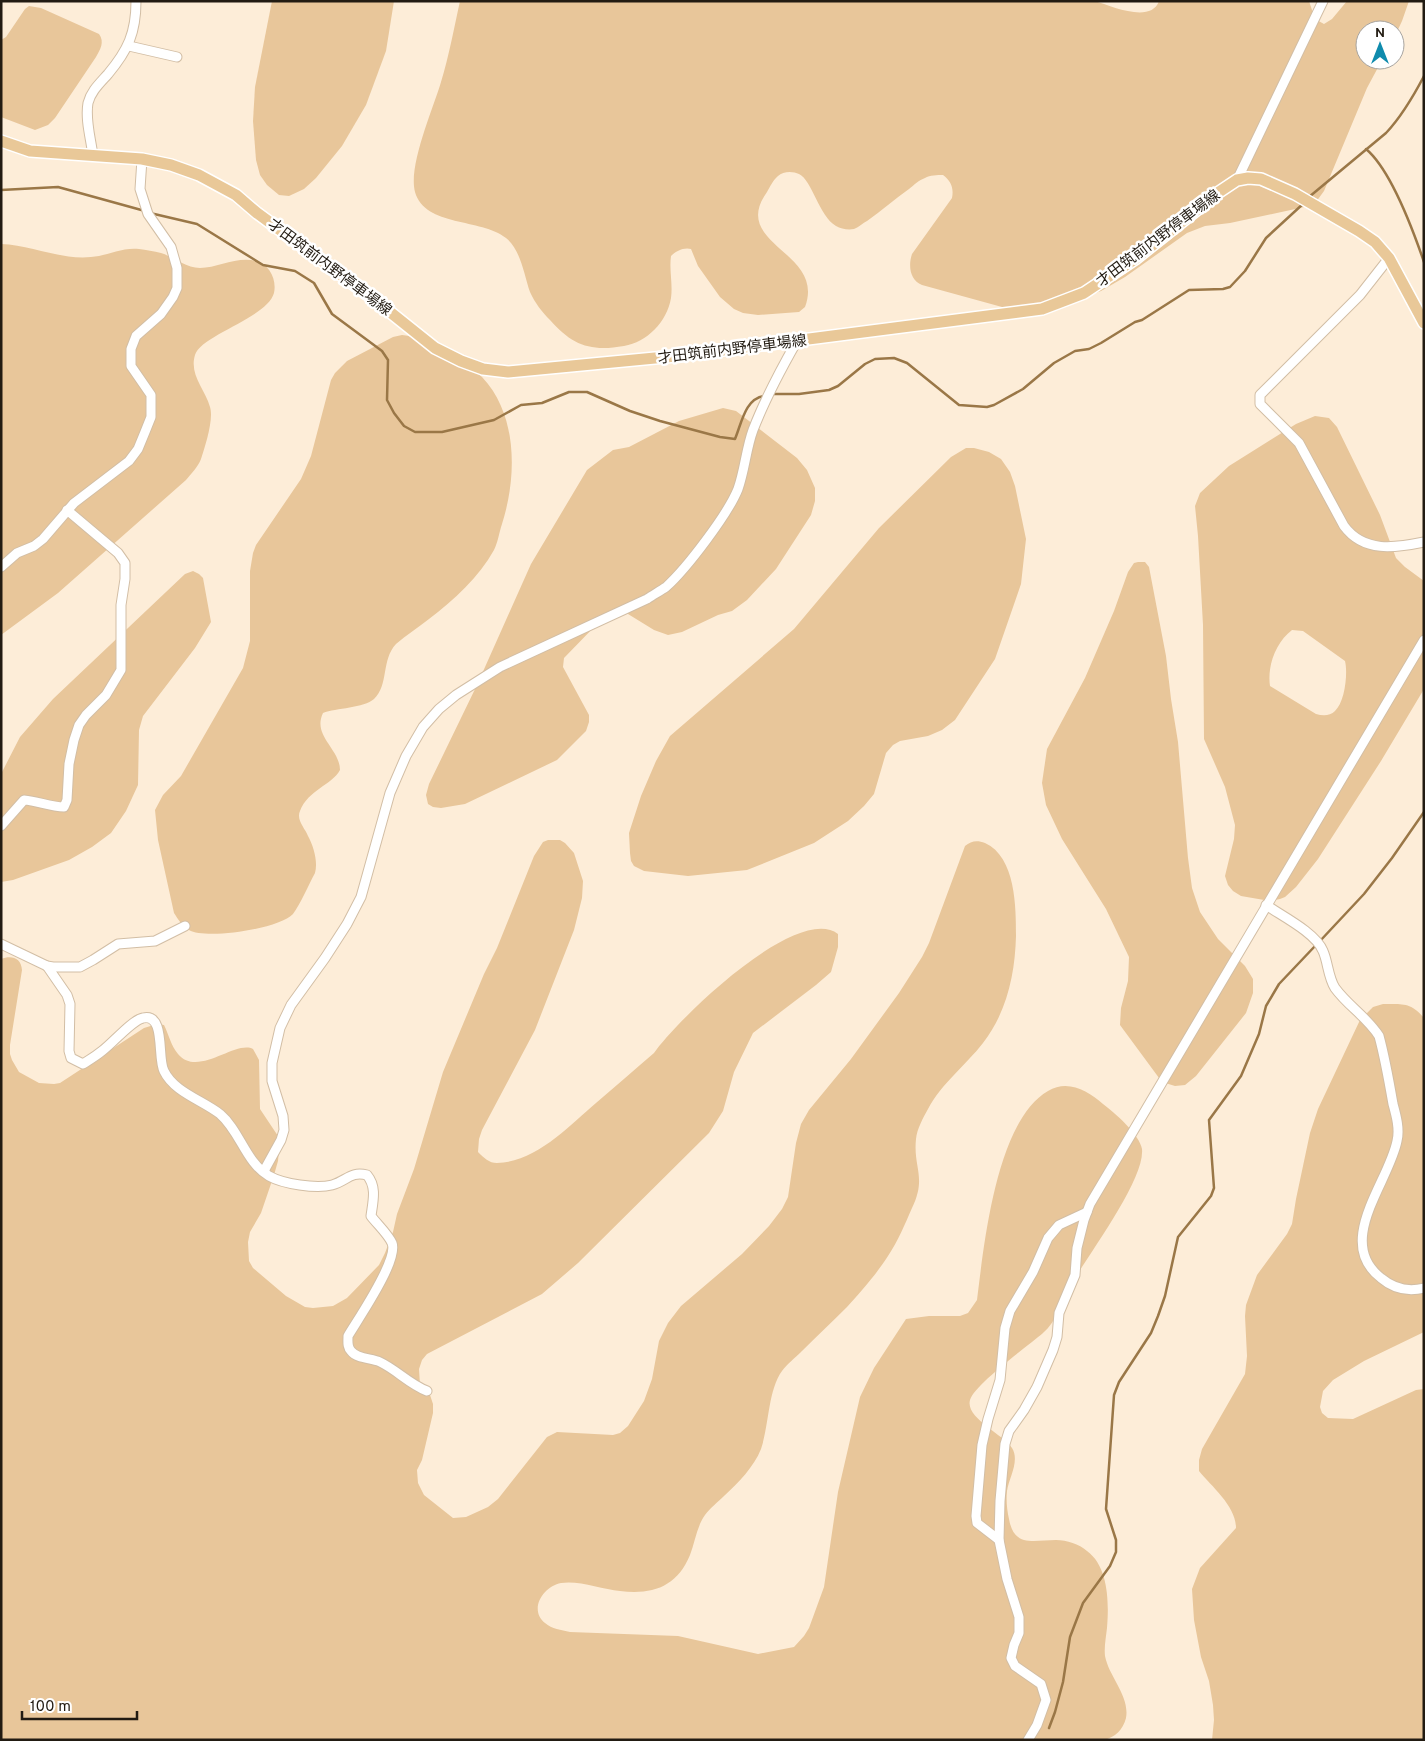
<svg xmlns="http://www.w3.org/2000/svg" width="1425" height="1741" viewBox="0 0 1425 1741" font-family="Overpass,'Noto Sans JP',sans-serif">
	<rect width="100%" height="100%" fill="#fdedd8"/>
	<!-- green -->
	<g fill="#e8c69a" fill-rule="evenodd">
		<path d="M 272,1 L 394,1 L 386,51 L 366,105 L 342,146 L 316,178 L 304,189 L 289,196 L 279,195 L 267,185 L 260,175 L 256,160 L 253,121 L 255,87 Z"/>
		<path d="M 460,1 L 1095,1 C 1111,6 1151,24 1159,1 L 1309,1 L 1315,19 L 1324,24 L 1332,19 L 1347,1 L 1409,1 L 1402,21 L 1395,36 L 1395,30 L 1365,30 L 1365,60 L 1382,60 L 1367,88 L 1324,191 L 1316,202 L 1309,206 L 1230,223 L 1205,226 L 1187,233 L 1125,277 L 1101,291 L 1079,299 L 1033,306 L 1002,307 L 922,285 C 910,280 908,266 912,254 L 952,198 C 954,188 951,181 943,175 C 937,175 930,175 925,178 C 919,180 914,185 909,189 C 895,199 881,211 867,221 C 863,223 859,227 854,229 C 848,230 841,229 836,226 C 819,216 812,180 799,174 C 793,171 783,171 778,176 C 773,180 770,187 767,192 C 729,245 826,251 805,307 L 799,312 L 758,315 L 743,313 L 734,309 L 720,297 L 698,266 L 691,249 C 684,247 676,251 671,256 C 669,270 673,284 671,298 C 667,322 647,342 624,346 C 590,352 572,345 550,320 C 542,312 535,303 530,292 C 524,275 521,250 506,238 C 481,218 425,227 415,192 C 408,166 433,109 441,82 C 449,56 454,28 460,1 Z"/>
		<path d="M 29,6 L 41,8 L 99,34 C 105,42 100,50 96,57 L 55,118 L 48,125 L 35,130 L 1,117 L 1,40 L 6,37 L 25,9 Z"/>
		<path d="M 1,244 C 31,245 60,260 91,257 C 107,256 122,247 139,249 C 146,250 154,251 161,253 C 174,257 186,268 200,268 C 218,268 237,256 256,261 C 269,264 277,279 274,293 C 267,318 201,335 195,355 C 189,375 205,389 210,407 C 214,419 205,447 201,459 C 198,467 191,474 186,480 L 58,593 L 1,635 Z"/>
		<path d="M 402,335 C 417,336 430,346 443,353 C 456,360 472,367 482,377 C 518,415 517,477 502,524 C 499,533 498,542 494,550 C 479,577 454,600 429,619 C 419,627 406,635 396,644 C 381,660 389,685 374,699 C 364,708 336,708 323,713 C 312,736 340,749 340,770 C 332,785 308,790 300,811 C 296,820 305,828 308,836 C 314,847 318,862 315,873 C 309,884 300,905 293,914 C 279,929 206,940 189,930 C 182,926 178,919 174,913 L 158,840 L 155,810 L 163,795 L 181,776 L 243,668 L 250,641 L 250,571 L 253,553 L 256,545 L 301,479 L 311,456 L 331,380 L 335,373 L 347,361 L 393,337 Z"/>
		<path d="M 723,408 L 736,411 L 797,458 L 807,470 L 815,488 L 815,501 L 811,515 L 776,569 L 747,600 L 732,611 L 718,615 L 682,632 L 668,635 L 654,630 L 628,614 L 618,613 L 598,623 L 564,658 L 563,667 L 589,715 L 589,722 L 586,731 L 557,760 L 465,804 L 441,808 L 433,807 L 428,804 L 426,795 L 429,784 L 477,685 L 531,564 L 587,470 L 613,450 L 629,447 L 679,421 Z"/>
		<path d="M 1315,416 L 1329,418 L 1337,427 L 1380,515 L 1396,558 L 1405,567 L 1424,581 L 1424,689 L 1381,761 L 1318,859 L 1296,887 L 1285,897 L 1280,899 L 1270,901 L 1241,896 L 1233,891 L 1228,885 L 1225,876 L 1234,839 L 1235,825 L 1225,787 L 1204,739 L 1203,625 L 1198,536 L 1195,506 L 1200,493 L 1229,466 L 1296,424 ZM 1292,630 L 1303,631 L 1345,661 C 1348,673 1345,702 1335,711 C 1330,716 1323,716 1316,714 L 1270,686 C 1267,666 1276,642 1292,630 Z"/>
		<path d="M 966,448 L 974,448 L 989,452 L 1001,459 L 1010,472 L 1015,486 L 1026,539 L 1021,584 L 995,659 L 955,720 L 942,730 L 928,736 L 900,741 L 893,745 L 886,753 L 874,794 L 864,806 L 848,821 L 814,843 L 747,870 L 688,876 L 644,871 L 634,866 L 631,861 L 630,853 L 629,833 L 641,796 L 656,761 L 670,736 L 794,629 L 879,528 L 951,457 Z"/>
		<path d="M 1138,562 L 1145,562 L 1149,567 L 1166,656 L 1171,699 L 1178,742 L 1188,858 L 1192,888 L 1200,912 L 1218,939 L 1245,966 L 1253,979 L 1253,993 L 1246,1013 L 1196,1076 L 1185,1085 L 1175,1086 L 1162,1082 L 1120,1025 L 1121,1008 L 1128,981 L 1129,957 L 1106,909 L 1062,839 L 1046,805 L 1042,783 L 1047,749 L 1085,678 L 1114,611 L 1128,572 L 1134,563 Z"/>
		<path d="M 193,571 L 199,574 L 203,578 L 211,622 L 195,648 L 143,716 L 139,730 L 138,785 L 126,811 L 111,833 L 92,847 L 69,860 L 13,880 L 1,882 L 1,774 L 20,737 L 53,699 L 185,574 Z"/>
		<path d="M 548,840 L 560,840 L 565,843 L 574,853 L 583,881 L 582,898 L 574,930 L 535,1030 L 482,1130 L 479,1139 L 478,1152 C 484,1158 489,1163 497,1163 C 536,1162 569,1126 596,1103 C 616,1086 635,1069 654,1053 C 677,1020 797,903 838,934 L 838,947 L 831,972 L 816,985 L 753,1033 L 734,1072 L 723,1111 L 709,1133 L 578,1263 L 542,1294 L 427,1354 L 422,1360 L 419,1369 L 420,1385 L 430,1395 L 433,1404 L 433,1413 L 422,1460 L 417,1470 L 418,1483 L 424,1495 L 453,1518 L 466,1517 L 488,1507 L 498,1499 L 547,1437 L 557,1432 L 613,1435 L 620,1433 L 628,1426 L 644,1401 L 652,1379 L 659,1341 L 668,1323 L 681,1306 L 742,1254 L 769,1226 L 782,1209 L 788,1197 L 796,1143 L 801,1124 L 809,1110 L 851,1059 L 899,993 L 922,957 L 929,943 L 965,846 C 971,841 977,840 985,843 C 1016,857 1016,908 1016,936 C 1015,974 1007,1012 983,1043 C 966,1065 941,1084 928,1109 C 923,1118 917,1129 916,1139 C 913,1168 927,1177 912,1208 C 905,1224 898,1241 888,1256 C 878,1272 860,1293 847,1307 C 832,1322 816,1337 801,1352 C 795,1358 787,1364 782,1371 C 768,1390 769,1426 761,1449 C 754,1467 738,1483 724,1496 C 718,1502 710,1508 705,1515 C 697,1526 695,1542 690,1555 C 677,1587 652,1595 620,1591 C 602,1589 578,1580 561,1583 C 544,1586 528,1609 545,1623 C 552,1629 561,1630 570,1632 L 678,1636 L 758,1654 L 794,1647 L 804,1636 L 809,1628 L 824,1587 L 838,1492 L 860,1397 L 874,1368 L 906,1319 L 929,1316 L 960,1316 L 968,1313 L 977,1300 C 984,1245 996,1121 1048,1091 C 1068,1079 1088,1091 1103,1104 C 1114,1112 1140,1135 1142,1149 C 1145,1180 1087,1256 1071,1285 C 1062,1301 1057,1321 1043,1333 C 1028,1346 975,1384 970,1400 C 965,1418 1003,1434 1012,1448 C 1020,1461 1009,1478 1007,1491 C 1006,1500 1007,1510 1009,1519 C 1014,1548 1034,1540 1056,1540 C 1067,1540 1079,1544 1087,1551 C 1109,1567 1109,1604 1107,1628 C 1106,1637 1104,1647 1105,1656 C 1109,1677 1130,1696 1126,1718 C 1123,1730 1115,1737 1104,1740 L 1,1740 L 1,959 C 12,955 21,958 22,970 L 10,1045 L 10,1054 L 12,1060 L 19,1072 L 39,1083 L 54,1084 L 60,1083 L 144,1028 L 157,1024 L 164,1025 C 169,1035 171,1046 178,1054 C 198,1078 235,1040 253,1049 L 259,1060 L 260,1109 L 280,1139 L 278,1161 L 274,1175 L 261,1213 L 250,1232 L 248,1242 L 249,1261 L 253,1268 L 286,1296 L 305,1307 L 313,1308 L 333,1306 L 347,1298 L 379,1265 L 385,1253 L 393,1232 L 397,1214 L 414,1169 L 443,1072 L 484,974 L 497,948 L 534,856 L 543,842 Z"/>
		<path d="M 1383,1004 C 1402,1004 1411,1002 1424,1018 L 1424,1332 L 1364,1361 L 1333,1380 L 1323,1391 L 1320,1407 L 1322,1413 L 1328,1418 L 1353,1419 L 1416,1390 L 1424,1389 L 1424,1740 L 1212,1740 L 1214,1720 L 1213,1705 L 1209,1681 L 1201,1657 L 1194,1620 L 1192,1589 L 1200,1568 L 1236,1528 C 1236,1506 1212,1487 1199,1471 L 1199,1460 L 1202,1449 L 1245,1374 L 1247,1356 L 1245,1316 L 1246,1305 L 1257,1275 L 1287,1234 L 1292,1224 L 1296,1199 L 1310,1133 L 1318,1109 L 1360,1020 L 1373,1007 Z"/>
	</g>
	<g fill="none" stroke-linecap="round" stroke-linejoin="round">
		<!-- stream -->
		<g stroke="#9a7747" stroke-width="2.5">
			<path d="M 1366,149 C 1391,170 1413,230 1424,262"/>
			<path d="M 1,190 L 58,187 L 145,211"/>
			<path d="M 1309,197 L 1386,133 C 1402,116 1413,97 1424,76"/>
			<path d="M 150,213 L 197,224 L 263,265 L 295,271 L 314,283 L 332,314 L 382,351 L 388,360 L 387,400 L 394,413 L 404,426 L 415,432 L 442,432 L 494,420 L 521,405 L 542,403 L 569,392 L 587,392 L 630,411 L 660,421 L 720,437 L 735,439 C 742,422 745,399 764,396"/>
			<path d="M 772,394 L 799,394 L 829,390 L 838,386 L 865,364 L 875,359 L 894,358 L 907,363 L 959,405 L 987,407 L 994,405 L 1023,389 L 1054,363 L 1075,351 L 1089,349 L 1101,343 L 1135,322 L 1142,320 L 1189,290 L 1223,289 L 1230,287 L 1245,271 L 1266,238 L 1304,203"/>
			<path d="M 1320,941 L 1364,894 L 1392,858 L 1424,812"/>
			<path d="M 1049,1728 L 1055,1712 L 1063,1682 L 1070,1637 L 1083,1603 L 1110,1566 L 1116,1552 L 1116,1540 L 1106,1509 L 1114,1395 L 1119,1382 L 1151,1333 L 1158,1316 L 1165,1296 L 1178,1237 L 1211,1196 L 1214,1188 L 1209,1120 L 1241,1076 L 1259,1034 L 1266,1006 L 1279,984 L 1316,945"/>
		</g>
		<!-- minor casing -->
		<g stroke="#d2bea5" stroke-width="11">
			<g id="minor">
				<path d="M 129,46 L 177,57"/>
				<path d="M 93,156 C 91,139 85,120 88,103 C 91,91 100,83 108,74 C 128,50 136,33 136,1"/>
				<path d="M 1237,180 L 1323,1"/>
				<path d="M 1389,258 L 1360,295 L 1260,395 L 1260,404 L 1299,443 L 1344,526 C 1364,553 1395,548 1424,542"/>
				<path d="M 1,567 L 17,553 L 34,546 L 43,539 L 74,503 L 129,461 L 138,449 L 145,432 L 151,417 L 151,395 L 131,366 L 131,349 L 136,336 L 161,314 L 173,297 L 177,288 L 177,268 L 171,247 L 148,214 L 140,189 L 142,159"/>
				<path d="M 1,826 L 24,800 C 38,801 50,807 64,807 L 67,800 L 69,764 L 74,740 L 79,725 L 86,715 L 106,695 L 121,670 L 121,605 L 125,579 L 125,563 L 118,553 L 67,510"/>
				<path d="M 1266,905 C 1282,916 1316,933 1323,951 C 1328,962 1328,977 1335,988 C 1348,1006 1367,1017 1379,1036 C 1385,1058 1389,1081 1393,1104 C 1396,1115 1400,1129 1397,1141 C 1389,1182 1334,1242 1381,1278 C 1394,1289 1408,1292 1424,1288"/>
				<path d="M 1,944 L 47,966 L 53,967 L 80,967 L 93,960 L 118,944 L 155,941 L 185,926"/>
				<path d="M 47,966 L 67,995 L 70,1004 L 69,1051 L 71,1058 L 83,1064 C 89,1060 96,1056 102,1051 C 112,1044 132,1020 143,1018 C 166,1013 157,1058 164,1071 C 174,1092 202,1100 220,1114 C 240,1131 246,1163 269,1176 C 283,1184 316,1189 332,1185 C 347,1181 350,1171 367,1175 C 377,1187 373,1201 371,1216 C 377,1224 388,1234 392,1243 C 399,1260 358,1319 348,1336 C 348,1342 347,1347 351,1351 C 357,1359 371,1358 380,1362 C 397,1370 409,1384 427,1391"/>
				<path d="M 265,1172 L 265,1169 L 281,1140 L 284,1130 L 283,1116 L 272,1081 L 272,1063 L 280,1028 L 291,1005 L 325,958 L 347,924 L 361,897 L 390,793 L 406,756 L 423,727 L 439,709 L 456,695 L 500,667 L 647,599 C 653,595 660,591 666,587 C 687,568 728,514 738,489 C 745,469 746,449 753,430 C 765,399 781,369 797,341"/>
				<path d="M 999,1540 L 977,1523 L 976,1516 L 982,1445 L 988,1419 L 1000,1380 L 1005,1328 L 1010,1311 L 1033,1272 L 1048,1238 L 1059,1225 L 1087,1212"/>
				<path d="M 1028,1740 L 1037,1725 L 1046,1700 L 1041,1684 L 1015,1666 L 1011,1658 L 1014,1645 L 1019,1633 L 1019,1617 L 1007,1579 L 999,1540 L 1000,1501 L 1005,1444 L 1009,1431 L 1024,1410 L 1037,1387 L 1053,1350 L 1057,1337 L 1059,1313 L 1075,1275 L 1077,1248 L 1084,1220 L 1090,1204 L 1424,640"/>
			</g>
		</g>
		<!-- major casing -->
		<g stroke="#fff" stroke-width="14">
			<path id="major" d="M 1,141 L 30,151 L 142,159 L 171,165 L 199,175 L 236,195 L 257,213 L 375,300 L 435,348 L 461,361 L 483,369 L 508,372 L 676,356 L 1042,309 L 1084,293 L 1135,259 L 1219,192 L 1237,180 L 1248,178 L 1261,179 L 1295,194 L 1359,231 L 1375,242 L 1389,258 L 1424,323"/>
		</g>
		<!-- minor -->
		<use href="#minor" stroke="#fff" stroke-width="9"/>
		<!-- major -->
		<use href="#major" stroke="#e9c898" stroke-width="11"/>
	</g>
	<g text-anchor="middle" stroke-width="5" stroke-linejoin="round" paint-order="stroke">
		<!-- street labels -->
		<g font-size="15" fill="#221b12" stroke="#fff">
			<text transform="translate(1158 238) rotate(-37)" y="5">才田筑前内野停車場線</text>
			<text transform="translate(330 267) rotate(37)" y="5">才田筑前内野停車場線</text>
			<text transform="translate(732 349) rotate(-7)" y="5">才田筑前内野停車場線</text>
		</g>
	</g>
	<!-- border -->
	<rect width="1425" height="1741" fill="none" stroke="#221b12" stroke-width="5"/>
	<!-- north arrow -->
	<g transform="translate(1380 45)"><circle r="24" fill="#ffffff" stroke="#a7a4a0"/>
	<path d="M0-4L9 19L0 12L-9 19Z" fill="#0f8bad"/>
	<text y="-8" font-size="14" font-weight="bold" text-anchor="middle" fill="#221b12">N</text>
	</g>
	<!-- scale -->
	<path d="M22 1711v8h115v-8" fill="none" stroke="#221b12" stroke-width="2.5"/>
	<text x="30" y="1711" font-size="15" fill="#221b12" stroke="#ffffff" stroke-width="4" paint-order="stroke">100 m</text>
</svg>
